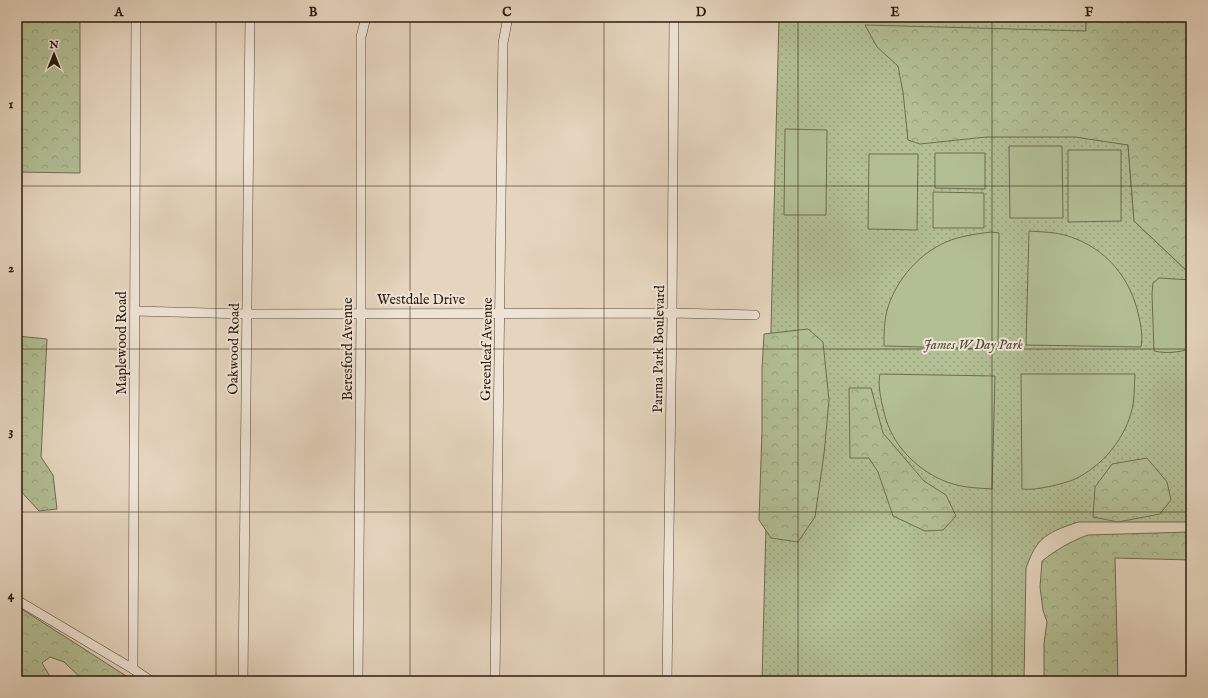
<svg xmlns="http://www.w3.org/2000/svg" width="1208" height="698" viewBox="0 0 1208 698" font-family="'IM FELL English',serif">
	<defs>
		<pattern id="green-dots" width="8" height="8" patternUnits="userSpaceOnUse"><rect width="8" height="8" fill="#b2be94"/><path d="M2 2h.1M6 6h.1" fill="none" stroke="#99a37e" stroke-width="1.8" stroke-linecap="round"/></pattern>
		<pattern id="forest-crowns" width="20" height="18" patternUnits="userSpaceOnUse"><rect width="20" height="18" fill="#b2be94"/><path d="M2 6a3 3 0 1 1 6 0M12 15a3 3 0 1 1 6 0" fill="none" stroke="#99a37e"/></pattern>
	</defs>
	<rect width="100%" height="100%" fill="#e5d5be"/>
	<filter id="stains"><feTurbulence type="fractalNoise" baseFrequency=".005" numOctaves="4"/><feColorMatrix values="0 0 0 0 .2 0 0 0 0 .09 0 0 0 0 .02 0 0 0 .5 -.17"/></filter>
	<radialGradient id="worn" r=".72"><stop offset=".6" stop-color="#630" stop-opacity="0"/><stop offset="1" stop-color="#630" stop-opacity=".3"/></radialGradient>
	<!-- green -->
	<path fill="url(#green-dots)" stroke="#6e6c50" d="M 779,17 L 1086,17 L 1086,31 L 1128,145 L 1134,221 L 1188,272 L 1191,273 L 1191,522 L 1078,522 C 1064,527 1046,532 1037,545 C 1032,552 1029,560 1026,568 L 1024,681 L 762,681 Z"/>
	<!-- forest -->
	<g fill="url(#forest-crowns)" stroke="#6e6c50">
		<path d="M 17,17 L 80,17 L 80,173 L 17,172 Z"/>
		<path d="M 1086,17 L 1191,17 L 1191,273 L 1188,272 L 1134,221 L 1128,145 L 1075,137 L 986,137 L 920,144 L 908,140 L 903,92 L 898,66 L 877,47 L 865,25 L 1086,31 Z"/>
		<path d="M 808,329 L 823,342 L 829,400 L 824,454 L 815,517 L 798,542 L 771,538 L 759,520 L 762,430 L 762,368 L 764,334 Z"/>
		<path d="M 17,336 L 47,339 L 41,457 L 53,475 L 57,509 L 39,511 L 17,487 Z"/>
		<path d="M 849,388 L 871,388 L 883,433 L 924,481 L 946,495 L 956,516 L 943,530 L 925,531 L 893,516 L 878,472 L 869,458 L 850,458 Z"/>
		<path d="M 1147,458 L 1167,482 L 1171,500 L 1160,514 L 1118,522 L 1093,517 L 1095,487 L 1112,464 Z"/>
		<path d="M 1191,532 L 1191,560 L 1115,558 L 1118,681 L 1044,681 L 1044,643 L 1047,622 L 1043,610 L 1040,587 L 1042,561 C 1056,550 1071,541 1088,535 Z"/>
		<path d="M 17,606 L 134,681 L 84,681 L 64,662 L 50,657 L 42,663 L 52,680 L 63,681 L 41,681 L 35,678 L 35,681 L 19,681 L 19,679 L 17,678 Z"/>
	</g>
	<!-- pitch -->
	<g fill="#b2be94" stroke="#6e6c50">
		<path d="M 785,129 L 827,130 L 826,215 L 784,215 Z"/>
		<path d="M 1009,146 L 1062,146 L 1063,218 L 1010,218 Z"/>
		<path d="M 1068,150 L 1121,150 L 1121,221 L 1068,222 Z"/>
		<path d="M 935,153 L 985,153 L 985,189 L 935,188 Z"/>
		<path d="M 869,154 L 918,154 L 917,230 L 868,229 Z"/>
		<path d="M 933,192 L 984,193 L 984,228 L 933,228 Z"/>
		<path d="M 1029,231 C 1042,232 1056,232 1068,236 C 1106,248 1131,278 1139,317 C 1141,327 1143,336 1141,347 L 1026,345 Z"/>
		<path d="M 991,232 L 999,233 L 998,349 L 884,346 C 884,333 884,320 888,307 C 897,279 919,254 946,242 C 960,236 976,234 991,232 Z"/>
		<path d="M 1159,278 L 1191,280 L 1191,349 C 1178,352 1168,354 1154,351 L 1152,294 L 1153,283 Z"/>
		<path d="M 880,374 L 995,376 L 992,489 C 979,488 966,488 953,484 C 925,476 898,452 888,425 C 885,418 884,411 882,404 C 880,394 878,384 880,374 Z"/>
		<path d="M 1021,374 L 1135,374 C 1134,387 1135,401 1131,413 C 1123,441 1102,466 1075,479 C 1068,482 1060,484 1052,486 C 1042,488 1033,490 1022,489 Z"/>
	</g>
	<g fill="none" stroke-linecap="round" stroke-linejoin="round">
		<!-- stream -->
		<path stroke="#6b7872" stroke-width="2.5" d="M 17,673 L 29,681"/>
		<!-- minor casing -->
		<g stroke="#5a4838" stroke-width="10">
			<g id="minor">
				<path d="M 135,311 L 247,314 L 672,313 L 755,315"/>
				<path d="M 17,600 L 133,669 L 151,681"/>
				<path d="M 133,669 L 136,17"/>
				<path d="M 243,681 L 250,17"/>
				<path d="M 358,681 L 361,313 L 361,37 L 366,17"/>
				<path d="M 495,681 L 503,43 L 508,17"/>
				<path d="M 667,681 L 672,313 L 674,17"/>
			</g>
		</g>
		<!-- minor -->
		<use href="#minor" stroke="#eee4d5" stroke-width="9"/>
	</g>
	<!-- grid -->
	<path fill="none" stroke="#2b190c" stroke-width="1" stroke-opacity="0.55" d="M 216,17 L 216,681M 410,17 L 410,681M 604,17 L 604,681M 798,17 L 798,681M 992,17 L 992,681M 17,186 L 1191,186M 17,349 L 1191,349M 17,512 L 1191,512"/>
	<g text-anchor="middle" stroke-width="4" stroke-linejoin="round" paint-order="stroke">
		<!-- street labels -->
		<g font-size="14" fill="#2b190c" stroke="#eee4d5">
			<text x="421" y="304">Westdale Drive</text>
			<text transform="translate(121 343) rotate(-90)" y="5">Maplewood Road</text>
			<text transform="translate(233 349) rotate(-89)" y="5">Oakwood Road</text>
			<text transform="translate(347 349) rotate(-90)" y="5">Beresford Avenue</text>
			<text transform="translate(486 349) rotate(-89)" y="5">Greenleaf Avenue</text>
			<text transform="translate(658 349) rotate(-89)" y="5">Parma Park Boulevard</text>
		</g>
		<!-- park labels -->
		<g font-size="14" font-style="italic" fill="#544b35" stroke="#eee4d5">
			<text x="973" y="349">James W Day Park</text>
		</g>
	</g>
	<!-- margin -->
	<rect width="1208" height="698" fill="none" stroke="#e5d5be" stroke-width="44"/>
	<!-- north arrow -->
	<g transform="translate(54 54)" stroke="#eee4d5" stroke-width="3" paint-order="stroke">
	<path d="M0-3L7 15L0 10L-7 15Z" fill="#2b190c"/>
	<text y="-6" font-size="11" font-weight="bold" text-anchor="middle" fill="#2b190c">N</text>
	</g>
	<rect x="22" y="22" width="1164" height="654" fill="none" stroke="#2b190c" stroke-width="1.5"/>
	<g font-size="13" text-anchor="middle" font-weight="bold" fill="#2b190c">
		<text x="119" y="16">A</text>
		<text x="313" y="16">B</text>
		<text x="507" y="16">C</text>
		<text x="701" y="16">D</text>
		<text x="895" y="16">E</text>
		<text x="1089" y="16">F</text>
		<text x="11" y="108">1</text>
		<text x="11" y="272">2</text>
		<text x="11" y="435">3</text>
		<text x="11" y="599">4</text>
	</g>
	<rect width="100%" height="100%" filter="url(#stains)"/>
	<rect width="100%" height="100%" fill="url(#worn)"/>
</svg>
